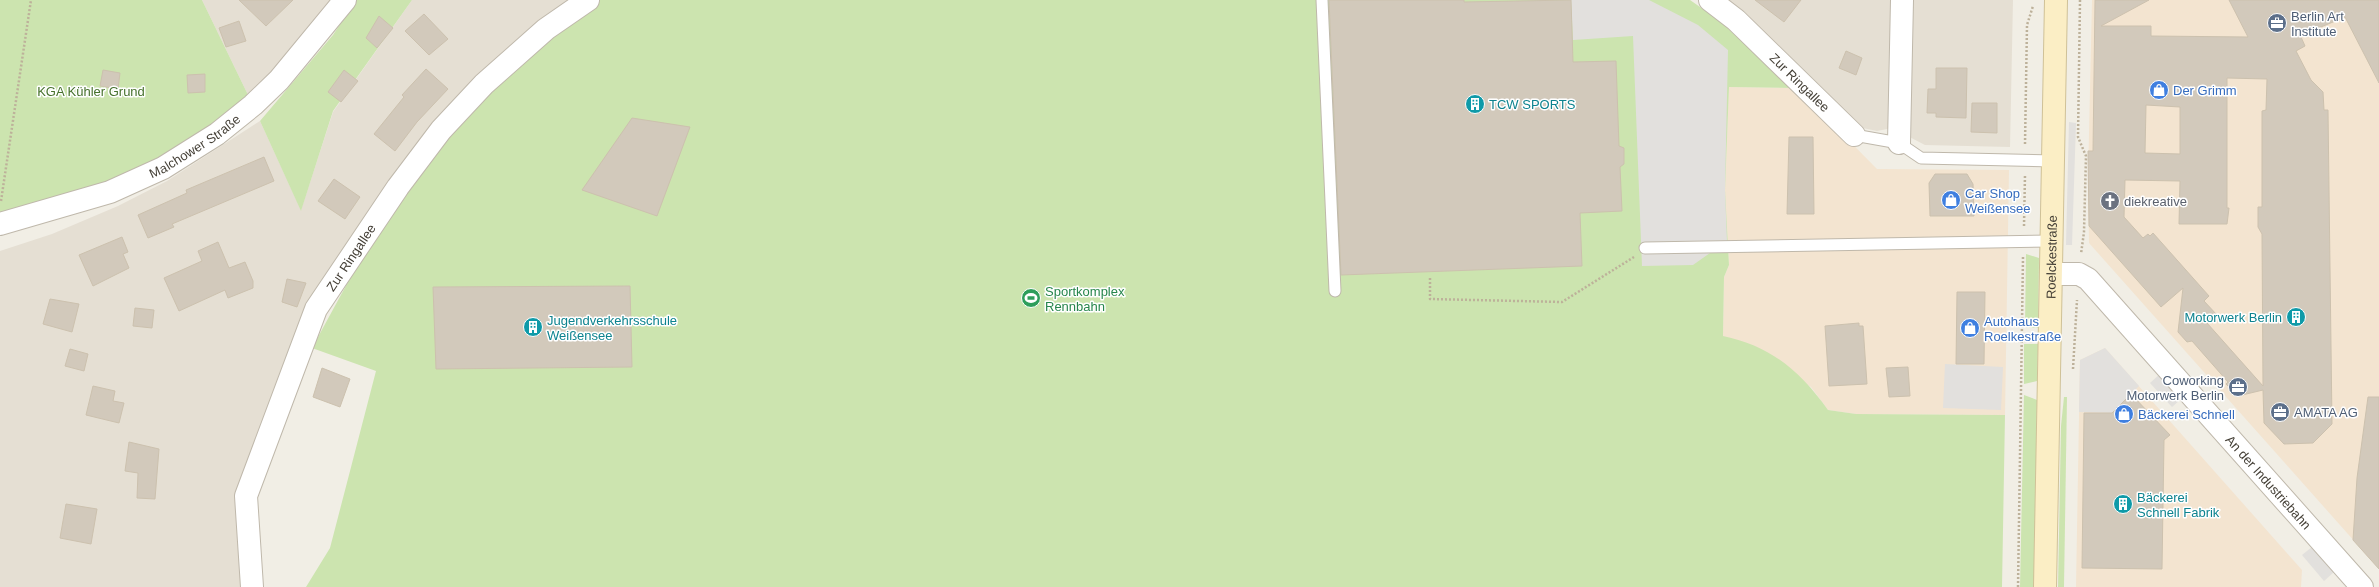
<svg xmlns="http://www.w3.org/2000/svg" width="2379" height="587" viewBox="0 0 2379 587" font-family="Arial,sans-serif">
	<rect width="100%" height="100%" fill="#f1eee5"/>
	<!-- residential -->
	<g fill="#e5dfd3">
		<path d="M 202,0 L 337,0 L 249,97 Z"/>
		<path d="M 412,0 L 588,0 L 316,309 L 246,496 L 252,587 L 0,587 L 0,251 L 52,234 L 118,206 L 167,181 L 260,121 L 301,210 L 333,112 Z"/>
		<path d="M 1720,0 L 2013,0 L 2010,147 L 1925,145 L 1892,128 L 1877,131 L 1858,127 Z"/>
	</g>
	<!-- commercial -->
	<g fill="#f3e4d0">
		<path d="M 2092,0 L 2379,0 L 2379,557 L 2372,561 L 2089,243 L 2088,179 Z"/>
		<path d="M 1729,87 L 1797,88 L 1877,169 L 2009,170 L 2005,415 L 1856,414 L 1828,410 L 1811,387 L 1723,336 L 1724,277 L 1729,265 L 1725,190 Z"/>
		<path d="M 2105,348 L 2302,570 L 2301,587 L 2076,587 L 2080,360 Z"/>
	</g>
	<!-- green -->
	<g fill="#cce4af">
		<path d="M 0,0 L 202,0 L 249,97 C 221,120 193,142 162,159 C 112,187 54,199 0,215 Z"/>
		<path d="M 356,0 L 412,0 L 333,111 L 301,211 L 260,121 L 333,35 Z"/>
		<path d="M 597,0 L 1690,0 L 1733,30 L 1797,88 L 1729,87 L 1725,190 L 1729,265 L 1724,277 L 1723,336 C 1771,346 1800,371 1828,410 L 1856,414 L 2005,415 L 2002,587 L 306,587 L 330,548 L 376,371 L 312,348 L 378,227 L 463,119 L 511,71 Z"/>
		<path d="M 2026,254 L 2039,258 L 2038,328 L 2025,327 Z"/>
		<path d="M 2024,344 L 2038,344 L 2037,381 L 2024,384 Z"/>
		<path d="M 2024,395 L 2037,400 L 2034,587 L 2020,587 Z"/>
		<path d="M 2064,397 L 2067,397 L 2064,587 L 2058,587 L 2061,426 Z"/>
	</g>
	<!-- parking -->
	<g fill="#e2e0dd">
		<path d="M 1571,0 L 1649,0 L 1698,25 L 1728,50 L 1725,190 L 1727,241 L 1693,265 L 1642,266 L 1633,36 L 1573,40 Z"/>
		<path d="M 2069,122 L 2076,123 L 2072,245 L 2066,245 Z"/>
		<path d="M 2105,348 L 2139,386 L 2112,413 L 2079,412 L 2080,360 Z"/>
		<path d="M 1945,364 L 2003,367 L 2001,410 L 1943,408 Z"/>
		<path d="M 2160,374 L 2181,399 L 2172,407 L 2150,383 Z"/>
		<path d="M 2312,547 L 2334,572 L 2324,581 L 2302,555 Z"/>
	</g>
	<!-- building -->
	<g fill="#d2c9bb" stroke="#ccc1ae" fill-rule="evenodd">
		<path d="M 239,0 L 293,0 L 266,26 Z"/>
		<path d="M 1329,0 L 1464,0 L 1464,2 L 1571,0 L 1573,62 L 1616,61 L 1619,146 L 1624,148 L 1624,164 L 1620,167 L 1622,211 L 1580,213 L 1582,266 L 1341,275 Z"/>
		<path d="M 1755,0 L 1801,0 L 1784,22 Z"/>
		<path d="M 2095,0 L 2149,0 L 2101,26 L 2151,26 L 2151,36 L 2248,37 L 2229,0 L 2379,0 L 2379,83 L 2345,17 L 2304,34 L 2301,37 L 2305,46 L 2296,51 L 2311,80 L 2323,92 L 2324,110 L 2328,110 L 2332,424 L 2313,443 L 2284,444 L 2264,423 L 2263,390 L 2238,396 L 2226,384 L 2228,382 L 2192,341 L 2187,342 L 2178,332 L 2183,288 L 2161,307 L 2089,226 L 2088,151 L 2093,151 ZM 2227,78 L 2267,79 L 2266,110 L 2262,111 L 2262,207 L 2258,207 L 2258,227 L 2262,234 L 2263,386 L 2207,323 L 2217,315 L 2204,301 L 2209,296 L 2153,233 L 2150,236 L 2148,234 L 2143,238 L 2124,217 L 2125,180 L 2180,181 L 2179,224 L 2227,224 L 2229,208 L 2227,208 ZM 2146,105 L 2180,107 L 2180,154 L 2145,153 Z"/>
		<path d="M 424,14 L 448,39 L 429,55 L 405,31 Z"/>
		<path d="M 379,16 L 393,28 L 377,48 L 366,38 Z"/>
		<path d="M 239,21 L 246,41 L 226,47 L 219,28 Z"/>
		<path d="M 1846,51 L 1862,58 L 1856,75 L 1839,68 Z"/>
		<path d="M 1936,68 L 1967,68 L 1966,118 L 1936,117 L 1936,113 L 1927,113 L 1928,89 L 1936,89 Z"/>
		<path d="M 426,69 L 448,89 L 417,122 L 395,151 L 374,134 L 404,97 L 402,95 Z"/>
		<path d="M 103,70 L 120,73 L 118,89 L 100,86 Z"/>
		<path d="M 344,70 L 358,81 L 341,102 L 328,92 Z"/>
		<path d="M 205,74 L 205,92 L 188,93 L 187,75 Z"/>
		<path d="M 1972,103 L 1997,103 L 1997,133 L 1971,132 Z"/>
		<path d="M 632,118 L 690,127 L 657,216 L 582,190 Z"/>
		<path d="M 1789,137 L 1813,137 L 1814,214 L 1787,214 Z"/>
		<path d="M 264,157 L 274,181 L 172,224 L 174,227 L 148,238 L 138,215 L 187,193 L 186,190 Z"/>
		<path d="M 1935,174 L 1967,174 L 1973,184 L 1974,216 L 1930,216 L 1929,183 Z"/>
		<path d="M 334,179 L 360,197 L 345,219 L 318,201 Z"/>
		<path d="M 122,237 L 128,252 L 123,254 L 129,268 L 93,286 L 79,255 Z"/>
		<path d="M 218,242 L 229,268 L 245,262 L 253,281 L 253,288 L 228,298 L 225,290 L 179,311 L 164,278 L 202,261 L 198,251 Z"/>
		<path d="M 287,279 L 306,283 L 297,307 L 282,302 Z"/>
		<path d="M 630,286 L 632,367 L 436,369 L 433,287 Z"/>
		<path d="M 1957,292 L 1985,292 L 1984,364 L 1956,364 Z"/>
		<path d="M 50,299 L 79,304 L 72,332 L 43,324 Z"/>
		<path d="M 135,308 L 154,310 L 152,328 L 133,326 Z"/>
		<path d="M 1859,323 L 1859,326 L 1863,326 L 1867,384 L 1829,386 L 1825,326 Z"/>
		<path d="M 70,349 L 88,354 L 84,371 L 65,366 Z"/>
		<path d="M 1908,367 L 1910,396 L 1889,397 L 1886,368 Z"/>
		<path d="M 322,368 L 350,379 L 340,407 L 313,397 Z"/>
		<path d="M 93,386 L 115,391 L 113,401 L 124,403 L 119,423 L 86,415 Z"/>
		<path d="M 2131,394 L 2170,435 L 2164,440 L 2162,569 L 2082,568 L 2084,413 L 2112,413 Z"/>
		<path d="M 2368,397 L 2379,397 L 2379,569 L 2353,540 L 2357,478 Z"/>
		<path d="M 129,442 L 159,449 L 155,499 L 137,498 L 138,473 L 125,471 Z"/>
		<path d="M 66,504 L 97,509 L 91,544 L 60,538 Z"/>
	</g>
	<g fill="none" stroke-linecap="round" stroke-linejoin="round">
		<!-- service casing -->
		<g stroke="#bfb8ab" stroke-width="13">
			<g id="service">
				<path d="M 1322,0 L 1335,291"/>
				<path d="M 1854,135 L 1899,143 L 1921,158 L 2053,161"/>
				<path d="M 1645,248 L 2052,241"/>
			</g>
		</g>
		<!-- minor casing -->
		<g stroke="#bfb8ab" stroke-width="24">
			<g id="minor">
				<path id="s1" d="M 1710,0 L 1736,20 L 1854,135"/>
				<path d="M 1899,143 L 1902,0"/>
				<path id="s2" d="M 2052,274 L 2079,274 L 2088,279 L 2362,587"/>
				<path id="s3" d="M 252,587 L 246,496 L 316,309 L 398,187 L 441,130 L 484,84 L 546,29 L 588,0"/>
			</g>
		</g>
		<!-- tertiary casing -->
		<g stroke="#bfb8ab" stroke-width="24">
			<g id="tertiary">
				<path id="s4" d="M 0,224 L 110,192 L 163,168 L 217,134 L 253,105 L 279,80 L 345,0"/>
			</g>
		</g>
		<!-- secondary casing -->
		<g stroke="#cfc197" stroke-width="24">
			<g id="secondary">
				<path id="s5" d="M 2045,587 L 2056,0"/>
			</g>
		</g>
		<!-- path -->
		<g stroke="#bdb19a" stroke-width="2.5" stroke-dasharray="2 2" stroke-linecap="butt">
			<path d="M 2080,0 L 2078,137 L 2086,156 L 2084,232 L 2081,254"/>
			<path d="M 2025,144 L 2027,25 L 2033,6"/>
			<path d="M 1,201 L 31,0"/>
			<path d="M 2024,226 L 2025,175"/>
			<path d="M 1430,278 L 1430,299 L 1562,302 L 1634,257"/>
			<path d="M 2073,369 L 2077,300"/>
			<path d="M 2018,587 L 2023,257"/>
		</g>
		<!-- service -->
		<use href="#service" stroke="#fff" stroke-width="11"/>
		<!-- minor -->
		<use href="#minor" stroke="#fff" stroke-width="22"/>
		<!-- tertiary -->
		<use href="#tertiary" stroke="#fff" stroke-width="22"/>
		<!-- secondary -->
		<use href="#secondary" stroke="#fbeec5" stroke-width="22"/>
	</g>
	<!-- icons -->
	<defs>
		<g id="office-disc" transform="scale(1)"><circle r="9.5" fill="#5c6f8a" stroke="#fff"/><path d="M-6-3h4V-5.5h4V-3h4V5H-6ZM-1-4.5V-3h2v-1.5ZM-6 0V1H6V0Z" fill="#fff"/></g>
		<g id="shop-disc" transform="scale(1)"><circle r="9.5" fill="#3f7fe0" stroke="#fff"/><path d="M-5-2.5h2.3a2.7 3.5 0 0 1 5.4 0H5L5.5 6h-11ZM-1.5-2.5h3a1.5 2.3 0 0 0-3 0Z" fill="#fff"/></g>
		<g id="building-disc" transform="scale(1)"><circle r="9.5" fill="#0f9aa8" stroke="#fff"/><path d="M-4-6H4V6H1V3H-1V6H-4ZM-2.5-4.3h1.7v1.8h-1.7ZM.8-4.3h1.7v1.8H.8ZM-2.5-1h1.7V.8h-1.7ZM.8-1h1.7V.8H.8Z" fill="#fff"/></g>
		<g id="church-disc" transform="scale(1)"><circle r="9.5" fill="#6b7280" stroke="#fff"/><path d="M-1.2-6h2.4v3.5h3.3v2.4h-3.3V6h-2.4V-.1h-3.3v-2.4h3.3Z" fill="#fff"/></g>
		<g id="stadium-disc" transform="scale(1)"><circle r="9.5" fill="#2e9e5b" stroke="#fff"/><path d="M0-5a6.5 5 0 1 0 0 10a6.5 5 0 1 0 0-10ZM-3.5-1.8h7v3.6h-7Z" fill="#fff"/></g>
	</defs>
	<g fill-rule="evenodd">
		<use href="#office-disc" x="2277" y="23"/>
		<use href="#shop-disc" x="2159" y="90"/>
		<use href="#building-disc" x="1475" y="104"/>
		<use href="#shop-disc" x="1951" y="200"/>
		<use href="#church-disc" x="2110" y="201"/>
		<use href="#stadium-disc" x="1031" y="298"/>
		<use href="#building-disc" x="2296" y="317"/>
		<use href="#building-disc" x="533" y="327"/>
		<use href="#shop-disc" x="1970" y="328"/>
		<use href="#office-disc" x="2238" y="387"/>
		<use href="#office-disc" x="2280" y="412"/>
		<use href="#shop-disc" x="2124" y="414"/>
		<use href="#building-disc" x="2123" y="504"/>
	</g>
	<g text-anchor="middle" stroke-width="3" stroke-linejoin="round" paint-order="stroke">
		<!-- service labels -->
		<g font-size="13" fill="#4e5e75" stroke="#fff" text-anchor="start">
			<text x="2291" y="21">Berlin Art<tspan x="2291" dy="15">Institute</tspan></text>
			<text x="2224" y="385" text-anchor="end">Coworking<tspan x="2224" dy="15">Motorwerk Berlin</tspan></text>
			<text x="2294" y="417">AMATA AG</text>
		</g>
		<!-- street labels -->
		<g font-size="13" fill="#433e35" stroke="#fff">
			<text dy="5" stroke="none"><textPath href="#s1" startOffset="122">Zur Ringallee</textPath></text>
			<text dy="5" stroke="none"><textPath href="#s4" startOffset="211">Malchower Straße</textPath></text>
			<text dy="5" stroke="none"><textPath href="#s3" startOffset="353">Zur Ringallee</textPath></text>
			<text dy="5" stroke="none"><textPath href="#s5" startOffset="330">Roelckestraße</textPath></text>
			<text dy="5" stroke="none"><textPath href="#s2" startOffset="309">An der Industriebahn</textPath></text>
		</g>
		<!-- shop labels -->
		<g font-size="13" fill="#366cbe" stroke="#fff" text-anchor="start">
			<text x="2173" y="95">Der Grimm</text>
			<text x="1965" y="198">Car Shop<tspan x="1965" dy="15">Weißensee</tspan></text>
			<text x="1984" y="326">Autohaus<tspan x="1984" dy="15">Roelkestraße</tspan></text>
			<text x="2138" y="419">Bäckerei Schnell</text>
		</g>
		<!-- park labels -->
		<g font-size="13" fill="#46712c" stroke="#fff">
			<text x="91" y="96">KGA Kühler Grund</text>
		</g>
		<!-- culture labels -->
		<g font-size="13" fill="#0d838f" stroke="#fff" text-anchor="start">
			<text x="1489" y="109">TCW SPORTS</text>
			<text x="2282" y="322" text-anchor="end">Motorwerk Berlin</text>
			<text x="547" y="325">Jugendverkehrsschule<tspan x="547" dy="15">Weißensee</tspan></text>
			<text x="2137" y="502">Bäckerei<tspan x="2137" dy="15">Schnell Fabrik</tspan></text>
		</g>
		<!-- worship labels -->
		<g font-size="13" fill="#5b616d" stroke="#fff" text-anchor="start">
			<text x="2124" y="206">diekreative</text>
		</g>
		<!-- leisure labels -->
		<g font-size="13" fill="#27864d" stroke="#fff" text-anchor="start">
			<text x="1045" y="296">Sportkomplex<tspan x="1045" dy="15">Rennbahn</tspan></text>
		</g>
	</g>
</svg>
